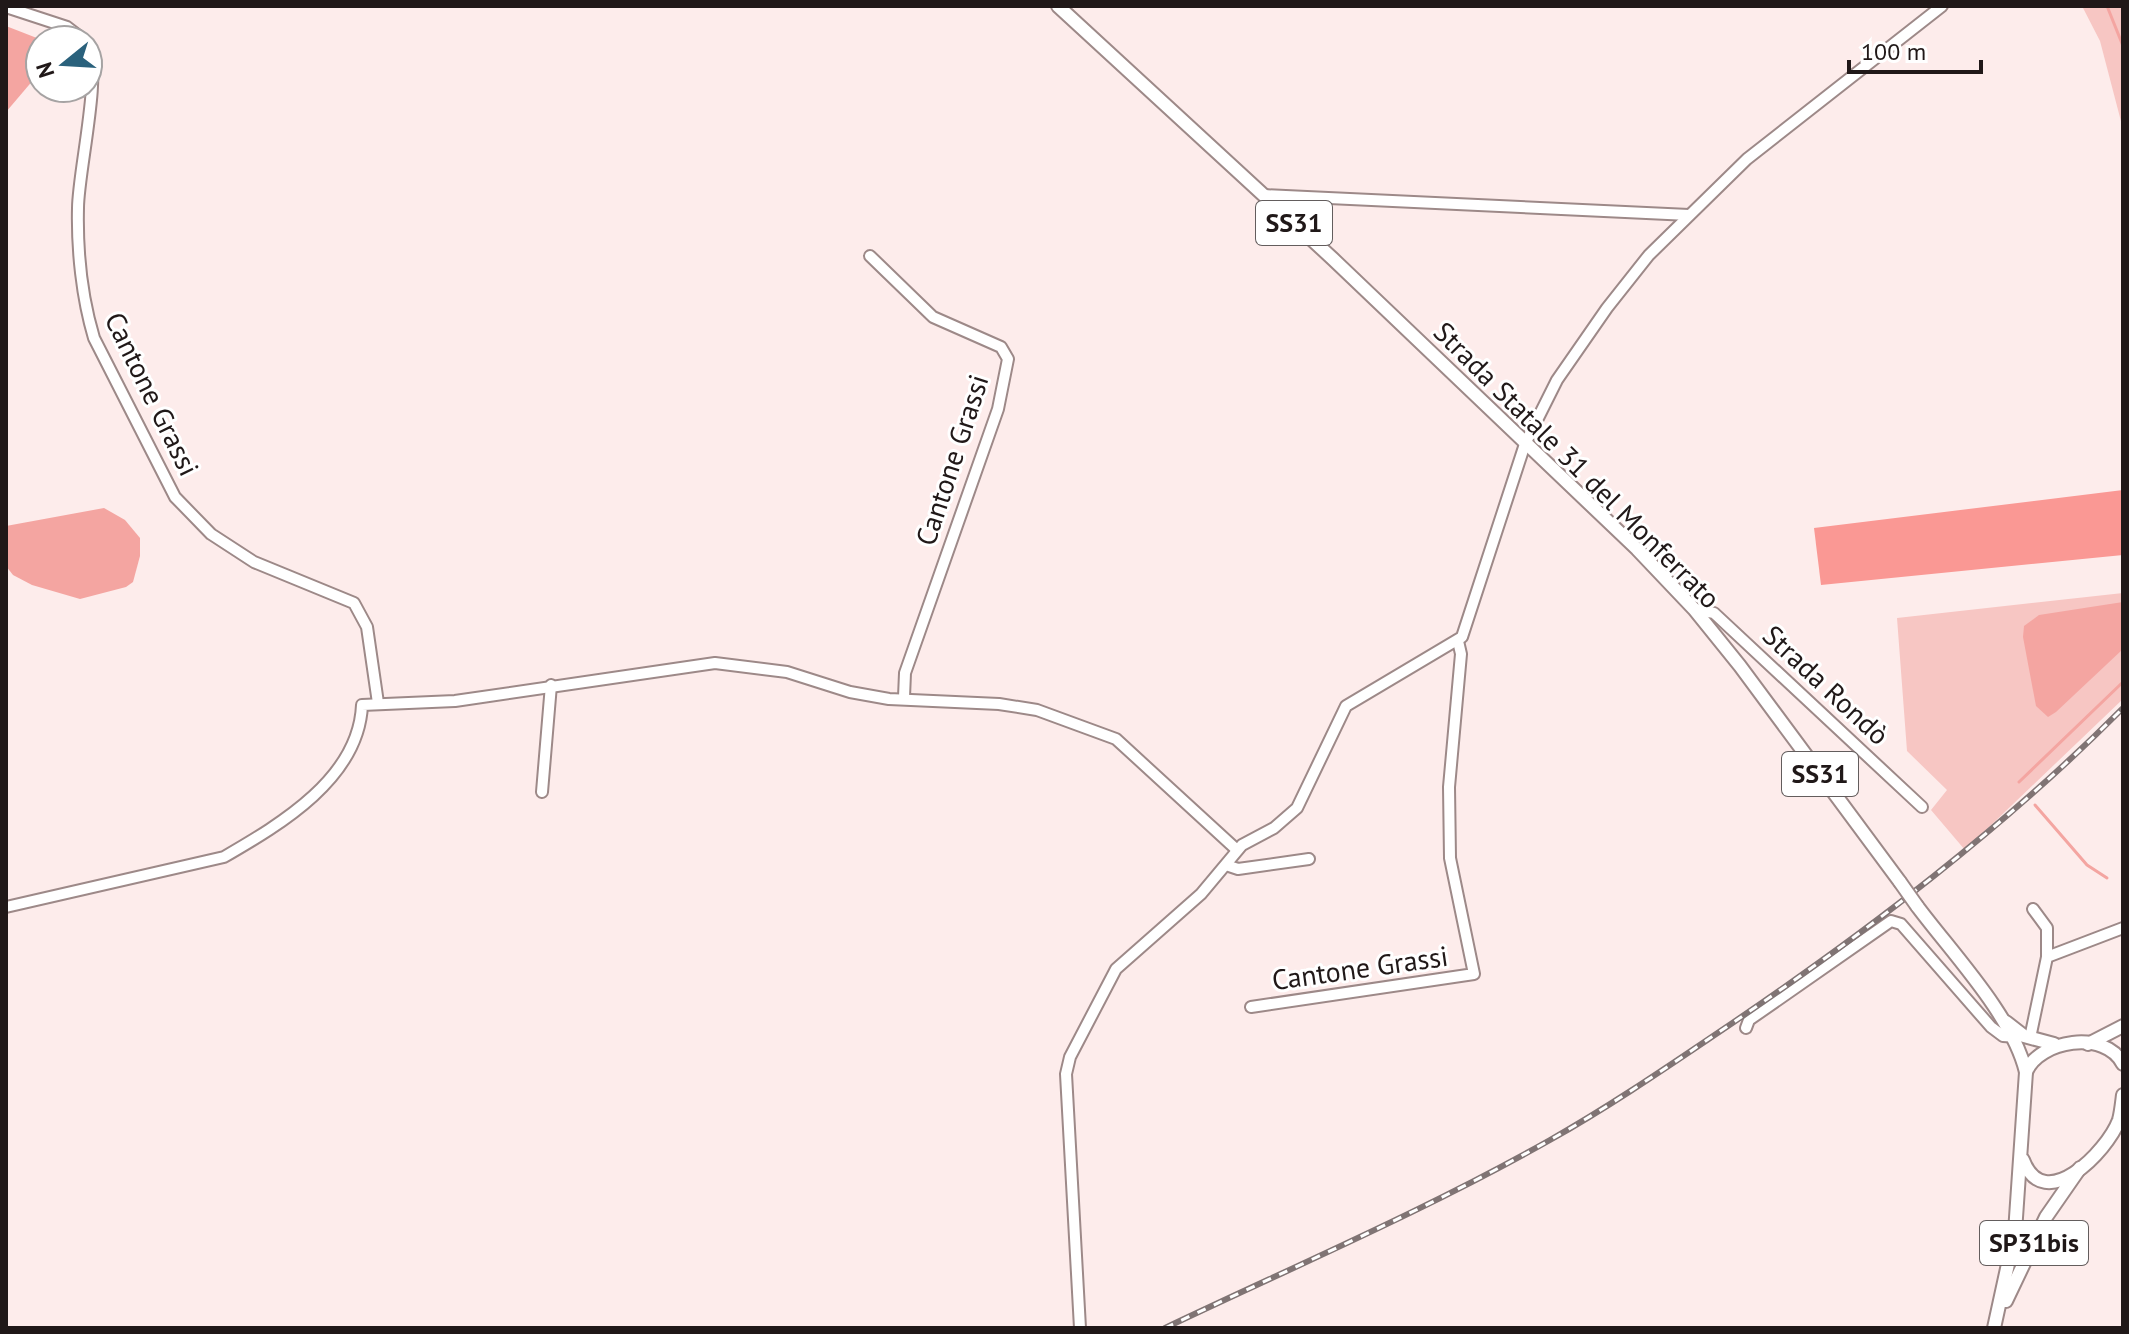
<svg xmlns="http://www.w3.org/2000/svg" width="2129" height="1334" viewBox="0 0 2129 1334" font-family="'PT Sans',sans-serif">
	<rect width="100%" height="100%" fill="#fdeceb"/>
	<!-- green -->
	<g fill="#f7c6c3">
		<path d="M 2082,6 L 2123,6 L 2123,129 L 2100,41 Z"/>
		<path d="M 2123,593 L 2123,699 L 1965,850 L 1931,810 L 1947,790 L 1907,751 L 1897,618 Z"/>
	</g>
	<!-- forest -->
	<path fill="#fa9894" d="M 2123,490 L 2123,555 L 1821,585 L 1814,528 Z"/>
	<!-- water -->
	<g fill="#f4a5a1">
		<path d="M 6,26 L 42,40 L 40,72 L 6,112 Z"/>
		<path d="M 104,508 L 125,520 L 140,538 L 140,556 L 133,582 L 126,587 L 80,599 L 32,585 L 13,575 L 6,566 L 6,526 Z"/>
		<path d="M 2123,602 L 2123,649 L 2056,712 L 2048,717 L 2036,706 L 2023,637 L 2024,626 L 2039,615 Z"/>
	</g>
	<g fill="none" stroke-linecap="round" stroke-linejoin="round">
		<!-- stream -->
		<g stroke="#f4a5a1" stroke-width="3">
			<path d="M 2107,6 L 2123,46"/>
			<path d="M 2019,782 L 2123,682"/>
			<path d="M 2035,805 L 2087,865 L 2107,878"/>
		</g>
		<!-- minor casing -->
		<g stroke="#9d8988" stroke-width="14">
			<g id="minor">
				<path d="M 6,7 L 67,27 L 84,40"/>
				<path d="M 88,47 C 102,73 78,173 78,208 C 77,250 82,298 94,338 L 175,497 L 211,534 L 254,562 L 354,603 L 367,627 L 378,703"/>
				<path d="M 1263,195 L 1689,215"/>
				<path d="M 870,256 L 933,317 L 1001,347 L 1008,359 L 998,409 L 905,673 L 904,697"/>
				<path d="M 1694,609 L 1714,613 L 1922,807"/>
				<path d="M 542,792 L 551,685"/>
				<path d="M 1226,865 L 1238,869 L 1309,859"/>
				<path d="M 6,907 L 224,857 C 281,824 359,778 362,705 L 455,701 L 715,663 L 787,672 L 850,692 L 889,699 L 999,704 L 1037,710 L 1116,739 L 1237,850"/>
				<path d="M 2033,909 L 2047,928 L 2047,957"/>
				<path d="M 1251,1007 L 1474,974 L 1450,858 L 1449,787 L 1461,654 L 1458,641"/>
				<path d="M 1746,1028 L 1749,1020 L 1891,921 L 1901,924 L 1991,1027 L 2003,1036 L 2018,1037"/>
				<path d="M 2030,1038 L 2047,957 L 2123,928"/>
				<path d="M 1080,1328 L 1066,1074 L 1070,1057 L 1116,969 L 1201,894 L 1242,845 L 1274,828 L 1297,808 L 1346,706 L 1462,637 L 1525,444 L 1557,380 L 1607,308 L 1649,255 L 1747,159 L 1942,6"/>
			</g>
		</g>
		<!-- major casing -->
		<g stroke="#9d8988" stroke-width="16">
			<g id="major">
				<path d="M 1058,6 L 1333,259 L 1637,549 L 1694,609 L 1740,666 L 1900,882"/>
				<path d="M 1917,906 C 1952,953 2012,1015 2026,1072"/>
				<path d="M 2006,1022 L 2024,1036 L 2054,1044"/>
				<path d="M 2088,1044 L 2123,1026"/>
				<path d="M 2023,1160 C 2044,1216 2107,1152 2119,1120 C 2121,1113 2122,1103 2123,1095"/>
				<path d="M 2006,1301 L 2046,1217 L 2080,1168"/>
				<path d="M 1994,1328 L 2015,1232 L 2026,1072 C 2039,1040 2105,1029 2123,1064"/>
			</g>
		</g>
		<!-- minor -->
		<use href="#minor" stroke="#fff" stroke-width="10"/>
		<!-- major -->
		<use href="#major" stroke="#fff" stroke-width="12"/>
		<!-- rail casing -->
		<g stroke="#807474" stroke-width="6">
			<path id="rail" d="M 1165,1328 C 1293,1267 1426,1210 1550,1140 C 1612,1105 1670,1065 1728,1026 C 1868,931 2004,828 2123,708"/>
		</g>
		<!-- rail -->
		<use href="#rail" stroke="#fff" stroke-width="3" stroke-dasharray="9" stroke-linecap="butt"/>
		<!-- major-bridge casing -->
		<g stroke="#9d8988" stroke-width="16" stroke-linecap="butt">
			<path id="major-bridge" d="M 1900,882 L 1917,906"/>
		</g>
		<!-- major-bridge -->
		<use href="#major-bridge" stroke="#fff" stroke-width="12"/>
	</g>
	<g text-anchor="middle" stroke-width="6" stroke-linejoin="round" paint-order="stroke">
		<!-- shield labels -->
		<g fill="#fff" stroke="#635d5d" stroke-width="2">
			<rect x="1256" y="201" width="76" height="44" rx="6"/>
			<rect x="1782" y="752" width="76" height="44" rx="6"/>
			<rect x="1980" y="1221" width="108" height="44" rx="6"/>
		</g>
		<g font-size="26" font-weight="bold" fill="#201818">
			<text x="1294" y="232">SS31</text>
			<text x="1820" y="783">SS31</text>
			<text x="2034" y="1252">SP31bis</text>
		</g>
		<!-- street labels -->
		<g font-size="28" fill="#201818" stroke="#fff">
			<text transform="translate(152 394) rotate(64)" y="10">Cantone Grassi</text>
			<text transform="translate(952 460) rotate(-72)" y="10">Cantone Grassi</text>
			<text transform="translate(1577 465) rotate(45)" y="10">Strada Statale 31 del Monferrato</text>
			<text transform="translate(1826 685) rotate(43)" y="10">Strada Rondò</text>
			<text transform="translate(1360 968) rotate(-8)" y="10">Cantone Grassi</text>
		</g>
	</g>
	<!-- border -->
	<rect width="2129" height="1334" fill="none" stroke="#201818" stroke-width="16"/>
	<!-- north arrow -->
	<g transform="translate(64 64) rotate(252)"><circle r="38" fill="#ffffff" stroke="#a6a3a3" stroke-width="2"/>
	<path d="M0-6L14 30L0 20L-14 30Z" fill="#2a617c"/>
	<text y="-12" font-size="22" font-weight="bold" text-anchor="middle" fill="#201818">N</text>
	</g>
	<!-- scale -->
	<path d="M1849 60v12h132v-12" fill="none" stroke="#201818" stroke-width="4"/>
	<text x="1861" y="60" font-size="24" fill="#201818" stroke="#ffffff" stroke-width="6" paint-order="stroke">100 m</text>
</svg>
